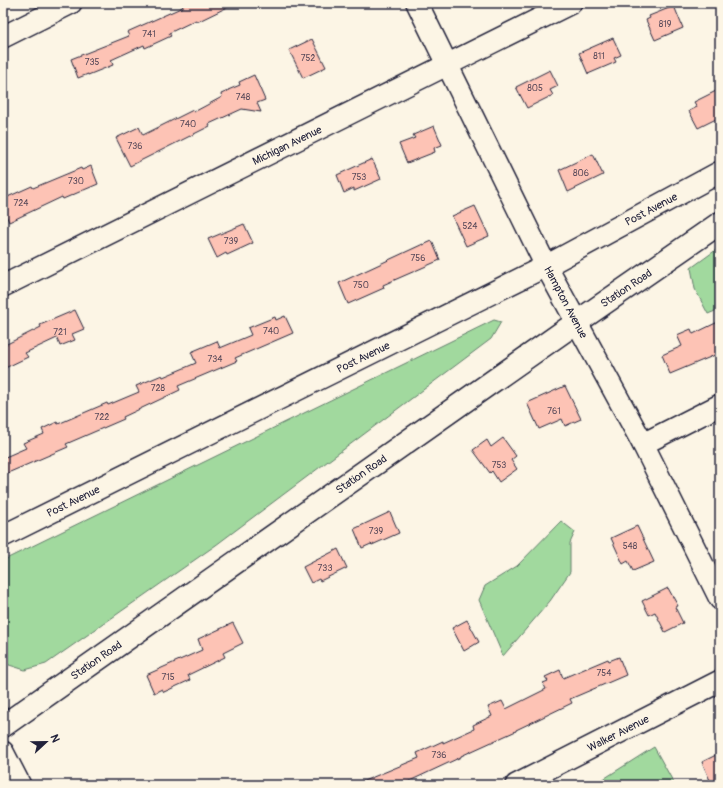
<svg xmlns="http://www.w3.org/2000/svg" width="723" height="788" viewBox="0 0 723 788" font-family="Pangolin,sans-serif">
	<rect width="100%" height="100%" fill="#fcf5e5"/>
	<filter id="ink" filterUnits="userSpaceOnUse"><feTurbulence type="fractalNoise" baseFrequency=".025" numOctaves="2"/><feDisplacementMap in="SourceGraphic" scale="8" xChannelSelector="R" yChannelSelector="G"/><feConvolveMatrix kernelMatrix="1 2 1 2 8 2 1 2 1" color-interpolation-filters="sRGB"/></filter>
	<g filter="url(#ink)">
		<!-- green -->
		<g fill="#a1d99e" stroke="#627e6c">
			<path d="M 720,247 L 720,309 L 708,314 L 695,289 L 691,268 Z"/>
			<path d="M 494,320 L 501,322 L 491,339 L 216,545 L 46,664 L 25,670 L 3,663 L 3,562 L 6,559 Z"/>
			<path d="M 561,521 L 575,532 L 570,543 L 570,572 L 550,601 L 503,656 L 479,600 L 485,586 L 517,566 Z"/>
			<path d="M 654,747 L 675,785 L 594,785 Z"/>
		</g>
		<!-- building -->
		<g fill="#fdc3b5" stroke="#22223b">
			<path d="M 181,3 L 236,3 L 197,22 L 196,20 L 169,33 L 171,36 L 145,48 L 144,45 L 111,60 L 113,65 L 88,75 L 88,74 L 78,78 L 71,59 L 129,36 L 127,32 L 183,7 Z"/>
			<path d="M 674,6 L 683,28 L 655,40 L 646,20 L 650,18 L 649,16 Z"/>
			<path d="M 613,38 L 621,55 L 614,58 L 616,62 L 588,74 L 579,53 Z"/>
			<path d="M 312,39 L 326,67 L 303,78 L 289,50 Z"/>
			<path d="M 550,70 L 558,86 L 550,90 L 553,95 L 527,108 L 516,87 Z"/>
			<path d="M 254,75 L 265,100 L 257,103 L 261,112 L 242,109 L 209,124 L 210,126 L 130,166 L 116,138 L 139,127 L 143,135 L 193,110 L 194,112 L 222,97 L 221,94 L 228,91 L 228,90 L 240,85 L 239,82 Z"/>
			<path d="M 720,89 L 720,117 L 698,128 L 689,111 L 697,107 L 694,102 Z"/>
			<path d="M 434,126 L 442,145 L 434,148 L 435,152 L 407,163 L 399,144 L 415,138 L 413,135 Z"/>
			<path d="M 593,154 L 603,175 L 568,192 L 559,170 Z"/>
			<path d="M 372,159 L 381,179 L 354,191 L 354,188 L 344,193 L 337,175 Z"/>
			<path d="M 91,166 L 98,184 L 63,199 L 62,197 L 26,214 L 9,222 L 3,208 L 3,199 L 32,186 L 33,188 L 81,168 L 82,170 Z"/>
			<path d="M 475,206 L 489,236 L 466,246 L 452,216 Z"/>
			<path d="M 244,224 L 253,243 L 227,255 L 226,253 L 217,258 L 208,239 Z"/>
			<path d="M 432,241 L 440,260 L 383,285 L 384,288 L 348,304 L 339,283 L 423,244 L 423,245 Z"/>
			<path d="M 75,310 L 84,329 L 72,334 L 75,340 L 60,346 L 57,338 L 25,353 L 28,357 L 3,369 L 3,346 L 41,327 L 40,325 Z"/>
			<path d="M 285,316 L 293,333 L 235,358 L 237,361 L 178,386 L 180,390 L 123,417 L 124,419 L 66,444 L 68,447 L 3,475 L 3,458 L 26,448 L 23,443 L 44,434 L 42,429 L 57,422 L 58,424 L 107,403 L 108,405 L 139,392 L 136,386 L 162,375 L 163,377 L 196,363 L 191,352 L 217,341 L 220,348 L 251,335 L 248,328 L 275,317 L 276,320 Z"/>
			<path d="M 720,321 L 720,353 L 670,374 L 662,355 L 682,346 L 677,335 L 691,329 L 693,334 Z"/>
			<path d="M 565,386 L 581,419 L 565,426 L 562,419 L 539,429 L 527,403 Z"/>
			<path d="M 503,438 L 516,456 L 511,460 L 517,469 L 499,482 L 492,471 L 490,473 L 473,450 L 487,440 L 491,447 Z"/>
			<path d="M 390,512 L 399,533 L 372,545 L 371,544 L 362,548 L 354,529 Z"/>
			<path d="M 637,526 L 654,562 L 633,571 L 628,561 L 623,564 L 611,538 Z"/>
			<path d="M 338,549 L 347,568 L 320,581 L 319,579 L 311,583 L 303,567 Z"/>
			<path d="M 668,588 L 678,606 L 675,607 L 683,623 L 665,632 L 655,612 L 649,615 L 642,601 Z"/>
			<path d="M 467,620 L 479,642 L 464,651 L 452,628 Z"/>
			<path d="M 233,623 L 243,643 L 223,653 L 225,657 L 188,675 L 190,680 L 164,692 L 162,689 L 154,693 L 146,675 L 202,650 L 198,639 Z"/>
			<path d="M 619,657 L 626,675 L 570,699 L 572,703 L 516,730 L 516,731 L 461,756 L 461,757 L 401,785 L 354,785 L 419,758 L 417,753 L 443,741 L 443,743 L 474,729 L 473,725 L 492,716 L 488,707 L 502,701 L 506,709 L 546,689 L 543,683 L 548,681 L 545,677 L 560,670 L 563,678 L 608,659 L 609,661 Z"/>
			<path d="M 720,753 L 720,785 L 712,785 L 702,762 Z"/>
		</g>
		<g fill="none" stroke-linecap="round" stroke-linejoin="round">
			<!-- minor casing -->
			<g stroke="#22223b" stroke-width="24">
				<g id="minor">
					<path d="M 417,3 L 546,266 L 643,444 L 720,599"/>
					<path d="M 3,37 L 71,3"/>
					<path d="M 3,286 L 571,3"/>
					<path d="M 643,444 L 720,405"/>
					<path d="M 3,536 L 546,266 L 720,172"/>
					<path d="M 3,752 L 20,785"/>
					<path d="M 516,785 L 720,681"/>
				</g>
			</g>
			<!-- secondary casing -->
			<g stroke="#22223b" stroke-width="25">
				<path id="secondary" d="M 3,726 L 577,322 L 720,223"/>
			</g>
			<!-- minor -->
			<use href="#minor" stroke="#fcf5e5" stroke-width="21"/>
			<!-- secondary -->
			<use href="#secondary" stroke="#fcf5e5" stroke-width="22"/>
		</g>
	</g>
	<g text-anchor="middle" stroke-width="4" stroke-linejoin="round" paint-order="stroke">
		<!-- number labels -->
		<g font-size="9" fill="#594a5a">
			<text x="665" y="27">819</text>
			<text x="149" y="37">741</text>
			<text x="599" y="59">811</text>
			<text x="308" y="61">752</text>
			<text x="92" y="65">735</text>
			<text x="535" y="91">805</text>
			<text x="243" y="100">748</text>
			<text x="188" y="127">740</text>
			<text x="135" y="149">736</text>
			<text x="581" y="176">806</text>
			<text x="359" y="180">753</text>
			<text x="76" y="184">730</text>
			<text x="21" y="206">724</text>
			<text x="470" y="229">524</text>
			<text x="231" y="244">739</text>
			<text x="418" y="261">756</text>
			<text x="361" y="288">750</text>
			<text x="271" y="334">740</text>
			<text x="60" y="335">721</text>
			<text x="215" y="362">734</text>
			<text x="158" y="391">728</text>
			<text x="554" y="414">761</text>
			<text x="102" y="420">722</text>
			<text x="499" y="468">753</text>
			<text x="376" y="534">739</text>
			<text x="630" y="549">548</text>
			<text x="325" y="571">733</text>
			<text x="604" y="676">754</text>
			<text x="168" y="680">715</text>
			<text x="439" y="758">736</text>
		</g>
		<!-- street labels -->
		<g font-size="11" fill="#22223b" stroke="#fcf5e5">
			<text transform="translate(287 145) rotate(-26)" y="4">Michigan Avenue</text>
			<text transform="translate(651 209) rotate(-28)" y="4">Post Avenue</text>
			<text transform="translate(626 288) rotate(-34)" y="4">Station Road</text>
			<text transform="translate(566 302) rotate(62)" y="4">Hampton Avenue</text>
			<text transform="translate(363 357) rotate(-26)" y="4">Post Avenue</text>
			<text transform="translate(361 474) rotate(-35)" y="4">Station Road</text>
			<text transform="translate(73 501) rotate(-26)" y="4">Post Avenue</text>
			<text transform="translate(96 660) rotate(-35)" y="4">Station Road</text>
			<text transform="translate(618 733) rotate(-27)" y="4">Walker Avenue</text>
		</g>
	</g>
	<!-- margin -->
	<rect width="723" height="788" fill="none" stroke="#fcf5e5" stroke-width="16"/>
	<rect x="8" y="8" width="707" height="772" fill="none" stroke="#22223b" stroke-width="1.5" filter="url(#ink)"/>
	<!-- north arrow -->
	<g transform="translate(46 742) rotate(68)" stroke="#fcf5e5" stroke-width="3" paint-order="stroke">
	<path d="M0-3L7 15L0 10L-7 15Z" fill="#22223b"/>
	<text y="-6" font-size="11" font-weight="bold" text-anchor="middle" fill="#22223b">N</text>
	</g>
</svg>
